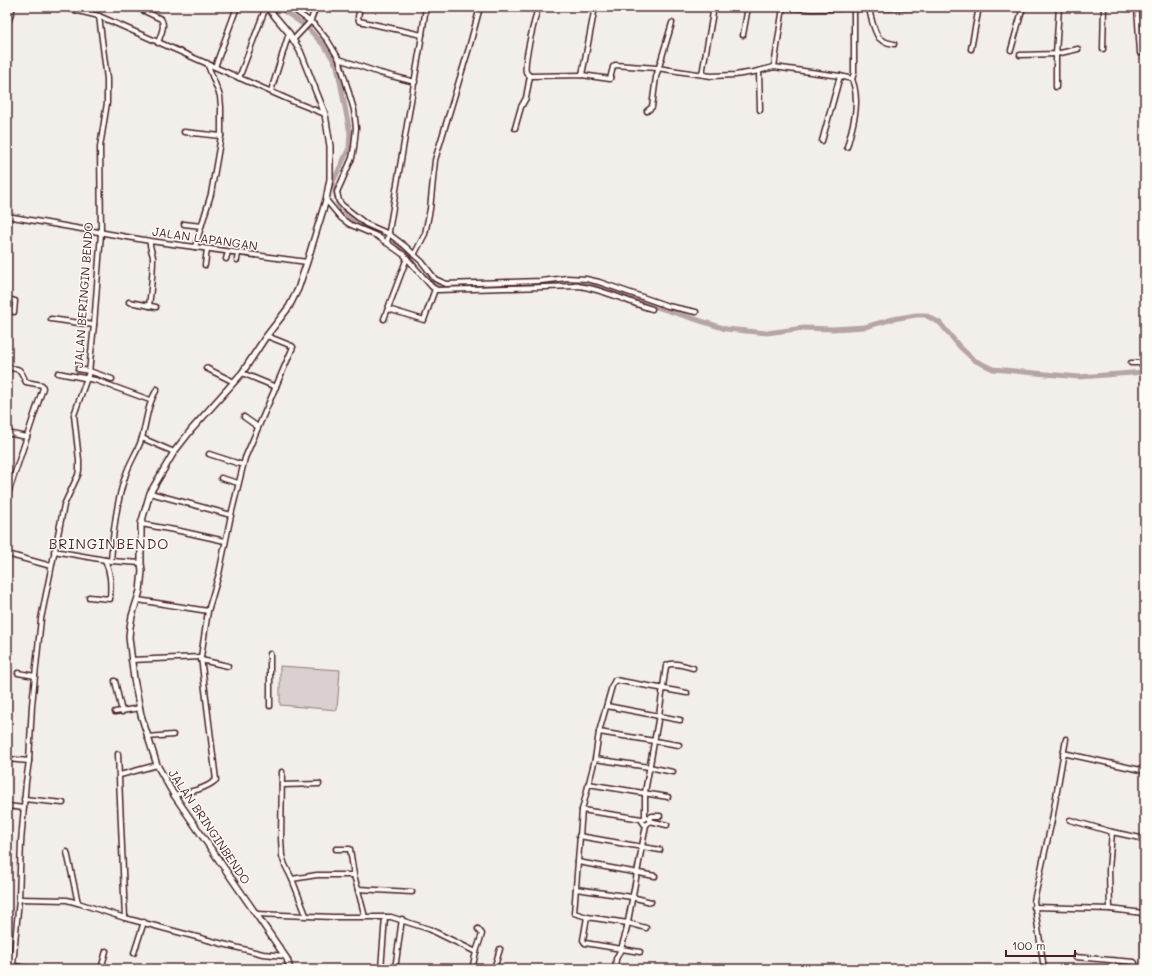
<svg xmlns="http://www.w3.org/2000/svg" width="1152" height="976" viewBox="0 0 1152 976" font-family="Mali,sans-serif">
	<rect width="100%" height="100%" fill="#f2efeb"/>
	<filter id="ink" filterUnits="userSpaceOnUse"><feTurbulence type="fractalNoise" baseFrequency=".025" numOctaves="2"/><feDisplacementMap in="SourceGraphic" scale="8" xChannelSelector="R" yChannelSelector="G"/><feConvolveMatrix kernelMatrix="1 2 1 2 8 2 1 2 1" color-interpolation-filters="sRGB"/></filter>
	<g filter="url(#ink)">
		<!-- green -->
		<path fill="#d9d0cf" stroke="#92787d" d="M 280,666 L 340,670 L 337,710 L 280,705 Z"/>
		<g fill="none" stroke-linecap="round" stroke-linejoin="round">
			<!-- canal -->
			<g stroke="#b7a5a6" stroke-width="5">
				<path d="M 278,7 L 307,27 L 326,48 L 337,66 L 350,133 L 349,148 L 333,182 L 338,204 L 355,223 L 371,232"/>
				<path d="M 385,240 L 403,249 L 414,264"/>
				<path d="M 424,276 L 439,286 L 449,288 L 570,282 L 587,286 L 605,288 L 629,298 L 726,329 L 767,333 L 804,328 L 833,329 L 865,327 L 893,319 L 916,315 L 925,315 L 940,323 L 960,347 L 974,360 L 993,369 L 1079,377 L 1145,372"/>
			</g>
			<!-- minor casing -->
			<g stroke="#4a1f2b" stroke-width="7">
				<g id="minor">
					<path d="M 62,7 L 99,16 L 292,101 L 325,114"/>
					<path d="M 136,7 L 161,19 C 166,26 160,35 158,43"/>
					<path d="M 290,7 L 315,25 L 328,41 L 339,59 L 354,110 L 356,128 L 354,147 L 352,158 L 337,192 L 339,201 L 342,205 L 366,224 L 389,234 L 405,246 L 422,262 L 435,279 L 446,284 L 541,281 L 567,278 L 586,279 L 599,282 L 668,306 L 696,312"/>
					<path d="M 360,7 L 358,17 L 359,21 L 422,35"/>
					<path d="M 780,7 L 812,9 L 950,7"/>
					<path d="M 869,7 C 870,15 874,31 879,38 C 883,42 889,43 894,44"/>
					<path d="M 1137,7 L 1140,53"/>
					<path d="M 7,26 L 13,7"/>
					<path d="M 743,35 L 748,7"/>
					<path d="M 293,40 L 310,22 L 316,7"/>
					<path d="M 971,49 L 979,7"/>
					<path d="M 1103,49 L 1104,7"/>
					<path d="M 1011,50 L 1023,7"/>
					<path d="M 1020,55 L 1056,54 L 1078,49"/>
					<path d="M 339,59 L 380,73 L 415,82"/>
					<path d="M 215,67 L 237,7"/>
					<path d="M 774,67 L 783,7"/>
					<path d="M 759,71 L 760,110"/>
					<path d="M 702,74 L 714,7"/>
					<path d="M 582,75 L 595,7"/>
					<path d="M 530,76 L 582,75 L 610,79 L 613,67 L 615,65 L 657,68 L 711,76 L 735,75 L 754,72 L 774,67 L 840,76 L 852,79 L 854,73 L 854,9"/>
					<path d="M 239,78 L 266,7"/>
					<path d="M 1056,87 L 1056,54 L 1059,7"/>
					<path d="M 271,91 L 289,33"/>
					<path d="M 647,111 L 652,107 L 656,77 L 672,23"/>
					<path d="M 515,128 L 521,107 L 526,98 L 530,76 C 528,74 527,74 526,72 C 523,61 535,20 538,7"/>
					<path d="M 184,132 L 221,136"/>
					<path d="M 822,141 L 840,76"/>
					<path d="M 847,147 C 853,125 861,102 852,79"/>
					<path d="M 326,200 L 341,218 L 349,224 L 377,236 L 404,255 L 432,287 L 437,290 L 578,286 C 604,289 627,302 652,309"/>
					<path d="M 7,216 L 150,241 L 307,262"/>
					<path d="M 184,224 L 201,226"/>
					<path d="M 387,243 L 420,48 L 426,7"/>
					<path d="M 195,247 L 211,194 L 221,136 L 221,107 L 220,96 L 207,63"/>
					<path d="M 414,255 L 425,234 L 430,209 L 435,160 L 469,48 L 480,7"/>
					<path d="M 226,259 L 228,252"/>
					<path d="M 237,260 L 238,253"/>
					<path d="M 205,265 L 207,249"/>
					<path d="M 7,299 L 15,301 L 14,312"/>
					<path d="M 129,302 L 156,307"/>
					<path d="M 149,306 C 151,290 153,273 153,257 C 152,251 149,247 150,241"/>
					<path d="M 388,309 L 424,320 L 435,289"/>
					<path d="M 51,319 L 94,325"/>
					<path d="M 384,319 L 407,258"/>
					<path d="M 1131,363 L 1145,363"/>
					<path d="M 7,368 C 23,369 19,369 26,382 L 42,385 L 43,388 L 7,497"/>
					<path d="M 206,368 L 234,382"/>
					<path d="M 78,369 L 89,371 L 112,379"/>
					<path d="M 58,373 L 95,380 L 150,400"/>
					<path d="M 242,373 L 276,387"/>
					<path d="M 244,417 L 258,427"/>
					<path d="M 7,433 L 27,437"/>
					<path d="M 142,438 L 174,452"/>
					<path d="M 209,454 L 243,465"/>
					<path d="M 221,478 L 238,483"/>
					<path d="M 150,493 L 231,515"/>
					<path d="M 141,524 L 180,531 L 225,541"/>
					<path d="M 54,551 L 111,561 L 141,563"/>
					<path d="M 7,554 L 51,566"/>
					<path d="M 111,561 C 113,533 116,503 125,477 C 129,463 138,451 142,438 C 147,419 147,406 157,389"/>
					<path d="M 89,597 L 110,599 C 111,585 111,573 105,560"/>
					<path d="M 138,600 L 208,611"/>
					<path d="M 270,654 L 270,706"/>
					<path d="M 131,660 L 201,657"/>
					<path d="M 201,660 L 228,666"/>
					<path d="M 18,673 L 35,676"/>
					<path d="M 115,681 L 122,712"/>
					<path d="M 607,706 L 680,720"/>
					<path d="M 115,712 L 140,708"/>
					<path d="M 599,732 L 679,745"/>
					<path d="M 147,737 L 173,735"/>
					<path d="M 1063,753 L 1145,771"/>
					<path d="M 118,754 L 125,918"/>
					<path d="M 7,759 L 29,761"/>
					<path d="M 595,759 L 649,767 L 673,772"/>
					<path d="M 282,772 L 281,838 L 282,856 L 285,865 L 292,879 L 306,915"/>
					<path d="M 120,775 L 157,765"/>
					<path d="M 588,784 L 668,797"/>
					<path d="M 282,785 L 319,784"/>
					<path d="M 174,795 C 189,792 204,790 216,780 L 201,657 L 208,611 L 219,574 L 231,515 L 245,458 L 293,347 L 292,346 L 267,336"/>
					<path d="M 24,799 L 63,803"/>
					<path d="M 7,806 L 24,808"/>
					<path d="M 582,810 L 642,819"/>
					<path d="M 645,817 L 645,792 L 659,715 L 666,666 C 672,661 685,666 693,668"/>
					<path d="M 649,818 L 652,816 L 660,816"/>
					<path d="M 1070,820 L 1112,832 L 1145,839"/>
					<path d="M 650,821 L 646,825 L 644,824 L 642,821 L 644,818 L 647,817 L 650,821 L 667,825"/>
					<path d="M 579,836 L 660,850"/>
					<path d="M 336,849 L 350,849 L 354,875 L 365,917"/>
					<path d="M 67,852 L 78,903"/>
					<path d="M 578,862 L 655,876"/>
					<path d="M 292,879 L 317,875 L 354,875"/>
					<path d="M 358,889 L 412,892"/>
					<path d="M 576,889 L 632,897 L 651,902"/>
					<path d="M 19,899 L 67,900 L 78,903 L 125,918 L 223,944 L 263,954 L 285,956"/>
					<path d="M 1145,899 L 1143,913 L 1145,957"/>
					<path d="M 1034,907 L 1110,909 L 1143,913"/>
					<path d="M 1110,909 L 1109,870 L 1112,832"/>
					<path d="M 256,914 L 333,917 L 391,917 L 429,929 L 476,952 L 472,969"/>
					<path d="M 587,917 L 583,940 L 585,943 L 640,952"/>
					<path d="M 646,928 L 628,923 L 587,917 L 574,913 L 582,810 L 595,759 L 599,732 L 612,686 L 615,680 L 687,693"/>
					<path d="M 476,952 L 482,934 L 478,929"/>
					<path d="M 134,953 L 144,922"/>
					<path d="M 1075,957 L 1134,962 L 1135,963 L 1136,969"/>
					<path d="M 13,965 L 19,899 L 21,842 L 26,782 L 29,761 L 32,705 L 41,619 L 64,505 L 78,475 L 79,470 L 79,460 L 74,415 L 89,372 L 94,325 L 101,233 L 100,147 L 107,103 L 107,79 L 99,16"/>
					<path d="M 101,969 L 106,951"/>
					<path d="M 381,969 L 385,917"/>
					<path d="M 395,969 L 402,919"/>
					<path d="M 494,969 L 500,949"/>
					<path d="M 615,969 L 616,959 L 621,949 L 626,932 L 646,825"/>
					<path d="M 1044,969 L 1034,901 L 1052,820 L 1066,739"/>
				</g>
			</g>
			<!-- tertiary casing -->
			<g stroke="#4a1f2b" stroke-width="8">
				<g id="tertiary">
					<path d="M 267,7 L 289,33 L 300,51 L 325,114 L 330,146 L 330,179 L 326,200 L 307,262 L 298,289 L 289,307 L 265,338 L 242,373 L 192,429 L 174,452 L 150,493 L 141,524 L 141,563 L 142,571 L 140,591 L 132,616 L 130,627 L 129,637 L 134,679 L 141,715 L 157,765 L 174,795 L 287,959 L 290,969"/>
					<path d="M 7,965 L 28,969"/>
				</g>
			</g>
			<!-- minor -->
			<use href="#minor" stroke="#fdfcf7" stroke-width="4"/>
			<!-- tertiary -->
			<use href="#tertiary" stroke="#fdfcf7" stroke-width="5"/>
		</g>
	</g>
	<g text-anchor="middle" stroke-width="3" stroke-linejoin="round" paint-order="stroke">
		<!-- street labels -->
		<g font-size="12" fill="#4a1f2b" stroke="#fdfcf7">
			<text transform="translate(205 239) rotate(8)" y="4">JALAN LAPANGAN</text>
			<text transform="translate(84 295) rotate(-86)" y="4">JALAN BERINGIN BENDO</text>
			<text transform="translate(209 827) rotate(56)" y="4">JALAN BRINGINBENDO</text>
		</g>
		<!-- quarter labels -->
		<g font-size="14" letter-spacing="1" fill="#4a1f2b" stroke="#fdfcf7">
			<text x="109" y="549">BRINGINBENDO</text>
		</g>
	</g>
	<!-- margin -->
	<rect width="1152" height="976" fill="none" stroke="#fdfcf7" stroke-width="24"/>
	<rect x="12" y="12" width="1128" height="952" fill="none" stroke="#4a1f2b" stroke-width="1.5" filter="url(#ink)"/>
	<!-- scale -->
	<path d="M1006 950v6h69v-6" fill="none" stroke="#4a1f2b" stroke-width="2"/>
	<text x="1012" y="950" font-size="12" fill="#4a1f2b" stroke="#fdfcf7" stroke-width="3" paint-order="stroke">100 m</text>
</svg>
